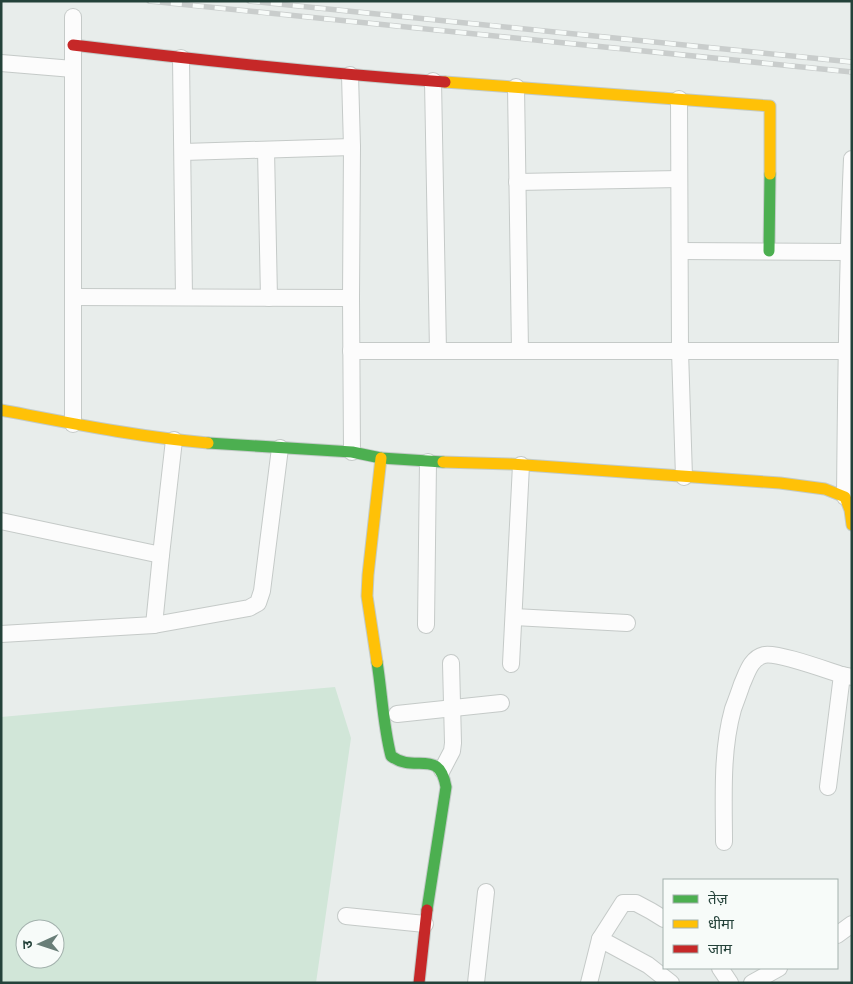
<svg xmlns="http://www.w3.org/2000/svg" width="853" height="984" viewBox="0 0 853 984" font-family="'DM Sans','Noto Sans Devanagari',sans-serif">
	<rect width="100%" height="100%" fill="#e8edeb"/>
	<!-- green -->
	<path fill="#d1e6d8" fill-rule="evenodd" d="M 335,687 L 351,738 L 316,983 L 1,983 L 1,717 ZM 25,929 L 55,929 L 55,959 L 25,959 Z"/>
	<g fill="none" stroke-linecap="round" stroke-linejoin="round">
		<!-- street casing -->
		<g stroke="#c5cac8" stroke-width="18">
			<g id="street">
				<path d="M 181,58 L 184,297"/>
				<path d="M 1,63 L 73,69"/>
				<path d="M 350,75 L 352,147 L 351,298 L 352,452"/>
				<path d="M 433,81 L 438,351"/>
				<path d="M 516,87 L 520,351"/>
				<path d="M 679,99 L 680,351 L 684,477"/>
				<path d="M 266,150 L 269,298"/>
				<path d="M 183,152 L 352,147"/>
				<path d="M 517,182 L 679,179"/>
				<path d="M 680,251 L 848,252"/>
				<path d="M 73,297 L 351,298"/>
				<path d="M 351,351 L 846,351"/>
				<path d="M 73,424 L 73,17"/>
				<path d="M 845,497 C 846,384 847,271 852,159"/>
				<path d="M 1,521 L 161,555"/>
				<path d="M 514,617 L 627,623"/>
				<path d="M 154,625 L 161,555 L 174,440"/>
				<path d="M 426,625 L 428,462"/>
				<path d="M 1,634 L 154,625 L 249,608 L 258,603 L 262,591 L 280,448"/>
				<path d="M 511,664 L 521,465"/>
				<path d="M 397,714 L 501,703"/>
				<path d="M 442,770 L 452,751 L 453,743 L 451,663"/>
				<path d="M 828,787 L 842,675"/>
				<path d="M 724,842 C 724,799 721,752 733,709 C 736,701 739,693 742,684 C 747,673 751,658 764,655 C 777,652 826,670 842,675 L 852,677"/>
				<path d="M 346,916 L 425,924"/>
				<path d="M 837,935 L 852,924"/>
				<path d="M 600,939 L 648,965 L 671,983"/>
				<path d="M 720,968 L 730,983"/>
				<path d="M 476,983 L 486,892"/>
				<path d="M 589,983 L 600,939 L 623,903 L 636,903 L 651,911 L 664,919"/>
				<path d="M 752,983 L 779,968"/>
			</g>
		</g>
		<!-- fast casing -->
		<g stroke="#c3cbc8" stroke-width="13">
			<g id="fast">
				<path d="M 769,251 L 770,174"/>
				<path d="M 208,443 L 352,452 L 381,458 L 443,462"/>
				<path d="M 377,662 C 382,693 383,725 391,756 C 415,774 439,747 446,787 L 427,910"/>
			</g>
		</g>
		<!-- slow casing -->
		<g stroke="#c3cbc8" stroke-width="13">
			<g id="slow">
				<path d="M 445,82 L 770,106 L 770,174"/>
				<path d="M 1,410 C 70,423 138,437 208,443"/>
				<path d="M 443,462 L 511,464 L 780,483 L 825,489 L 845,497 L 850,510 L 852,525"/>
				<path d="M 377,662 L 367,596 L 368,575 L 381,458"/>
			</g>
		</g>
		<!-- jam casing -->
		<g stroke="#c3cbc8" stroke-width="13">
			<g id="jam">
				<path d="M 73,45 C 197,60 321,73 445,82"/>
				<path d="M 419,983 L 427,910"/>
			</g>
		</g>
		<!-- street -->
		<use href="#street" stroke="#fcfcfc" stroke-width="16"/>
		<!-- fast -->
		<use href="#fast" stroke="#4caf50" stroke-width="11"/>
		<!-- slow -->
		<use href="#slow" stroke="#ffc107" stroke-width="11"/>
		<!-- jam -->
		<use href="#jam" stroke="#c62828" stroke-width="11"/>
		<!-- rail casing -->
		<g stroke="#c9cdcc" stroke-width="5.5">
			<g id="rail">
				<path d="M 149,1 L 852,72"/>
				<path d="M 249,1 L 852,62"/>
			</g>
		</g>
		<!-- rail -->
		<use href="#rail" stroke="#f7fbf9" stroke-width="4" stroke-dasharray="11" stroke-linecap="butt"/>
	</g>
	<!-- border -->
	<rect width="853" height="984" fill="none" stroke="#24423a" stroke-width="5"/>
	<!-- legend -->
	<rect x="663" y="879" width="175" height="90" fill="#f7fbf9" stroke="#a3b1ad"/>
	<rect x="673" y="895" width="25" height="8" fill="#4caf50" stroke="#a3b1ad"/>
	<text x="708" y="904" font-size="15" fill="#24423a">तेज़</text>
	<rect x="673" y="920" width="25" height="8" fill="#ffc107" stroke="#a3b1ad"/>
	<text x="708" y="929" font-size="15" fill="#24423a">धीमा</text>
	<rect x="673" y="945" width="25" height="8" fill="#c62828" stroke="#a3b1ad"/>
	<text x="708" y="954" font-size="15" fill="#24423a">जाम</text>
	<!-- north arrow -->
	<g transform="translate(40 944) rotate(267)"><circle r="24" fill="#f7fbf9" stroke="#a3b1ad"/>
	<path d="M0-4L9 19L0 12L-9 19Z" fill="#697e78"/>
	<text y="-8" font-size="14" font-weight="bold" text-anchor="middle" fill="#24423a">उ</text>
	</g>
</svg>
